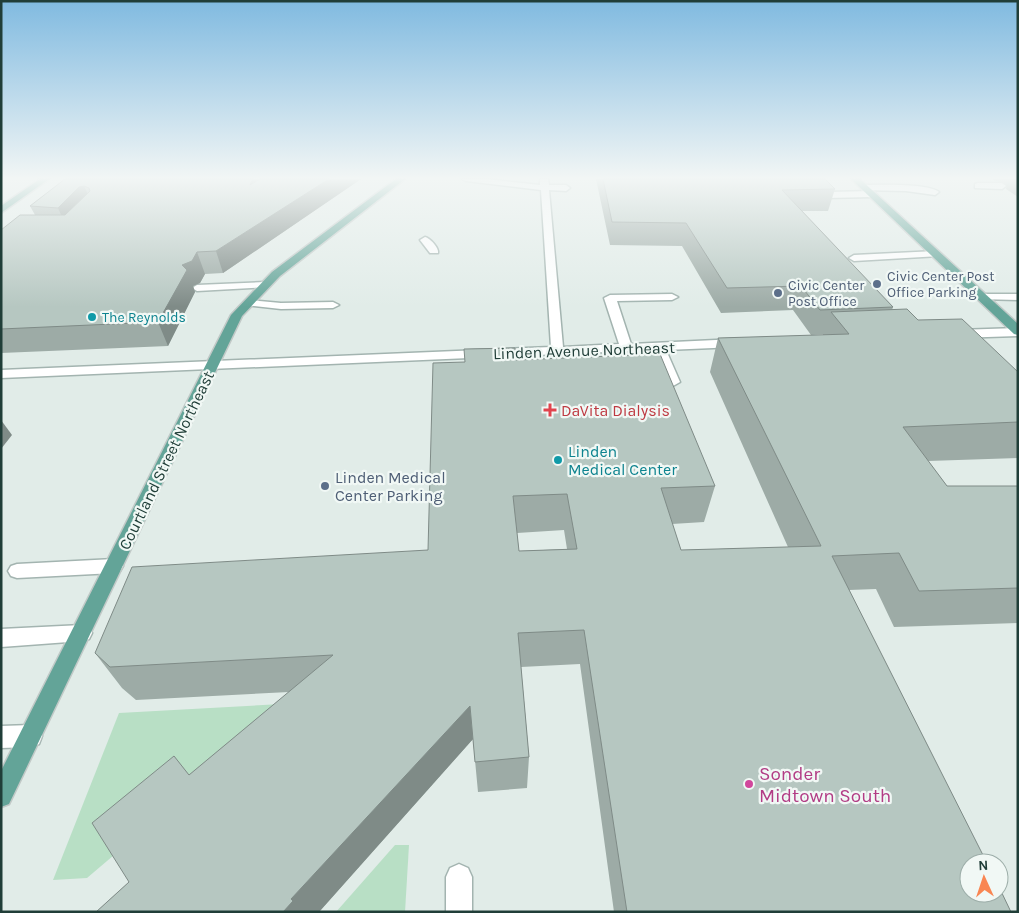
<svg xmlns="http://www.w3.org/2000/svg" width="1019" height="913" viewBox="0 0 1019 913" font-family="Karla,sans-serif">
	<rect width="100%" height="100%" fill="#e1ece8"/>
	<!-- green -->
	<g fill="#b8dfc5">
		<path d="M 281,704 L 280,714 L 87,878 L 53,880 L 119,713 Z"/>
		<path d="M 395,845 L 409,845 L 405,912 L 336,912 Z"/>
	</g>
	<g fill="none" stroke-linecap="round" stroke-linejoin="round">
		<!-- minor casing -->
		<g stroke="#a3b4b0" stroke-width="3">
			<g id="minor">
				<path d="M 462,179 L 486,179 L 540,185 L 540,179 L 548,179 L 549,185 L 566,185 L 570,188 L 566,191 L 549,190 L 563,347 L 619,344 L 604,298 L 610,295 L 672,294 L 678,297 L 672,300 L 617,301 L 631,344 L 737,339 L 743,343 L 737,347 L 666,350 L 680,382 L 673,386 L 666,382 L 654,350 L 1,378 L 1,370 L 551,347 L 541,190 L 466,181 Z"/>
				<path d="M 978,183 L 1002,183 L 1006,186 L 1002,189 L 975,188 L 975,184 Z"/>
				<path d="M 814,184 L 820,184 L 828,192 L 872,191 L 876,194 L 872,197 L 826,198 L 814,188 Z"/>
				<path d="M 865,185 C 881,185 927,183 939,192 L 935,195 L 906,191 L 862,190 L 862,186 Z"/>
				<path d="M 425,237 C 430,238 439,248 438,253 L 430,253 L 420,240 Z"/>
				<path d="M 936,251 L 941,254 L 940,256 L 854,261 L 849,258 L 854,255 Z"/>
				<path d="M 265,282 L 269,283 L 270,285 L 269,287 L 197,291 L 192,288 L 197,285 Z"/>
				<path d="M 982,294 L 1018,294 L 1018,300 L 978,299 L 976,297 Z"/>
				<path d="M 249,300 L 281,303 L 333,302 L 339,305 L 333,308 L 281,309 L 245,305 L 243,303 Z"/>
				<path d="M 1018,328 L 1018,336 L 957,338 L 951,334 L 957,330 Z"/>
				<path d="M 114,559 L 120,561 L 123,566 L 120,571 L 114,573 L 17,578 L 11,576 L 8,571 L 11,566 L 17,564 Z"/>
				<path d="M 82,625 L 89,627 L 92,633 L 89,639 L 82,641 L 1,647 L 1,629 Z"/>
				<path d="M 31,725 L 39,728 L 42,736 L 39,744 L 31,747 L 1,748 L 1,726 Z"/>
				<path d="M 459,864 L 468,868 L 472,877 L 472,912 L 446,912 L 446,877 L 450,868 Z"/>
			</g>
		</g>
		<!-- major casing -->
		<g stroke="#c1c9c7" stroke-width="3">
			<g id="major">
				<path d="M 40,179 L 49,179 L 1,213 L 1,206 Z"/>
				<path d="M 396,179 L 405,179 L 280,276 L 242,316 L 9,804 L 1,807 L 1,771 L 231,315 L 272,272 Z"/>
				<path d="M 851,179 L 860,179 L 1018,324 L 1018,335 L 1014,334 Z"/>
			</g>
		</g>
		<!-- minor -->
		<use href="#minor" fill="#fff" fill-rule="evenodd"/>
		<!-- major -->
		<use href="#major" fill="#63a498" fill-rule="evenodd"/>
	</g>
	<!-- wall -->
	<g fill="#9daba6" fill-rule="evenodd">
		<path d="M 65,179 L 361,179 L 223,273 L 205,274 L 200,283 L 193,286 L 195,292 L 168,346 L 1,353 L 1,230 L 35,215 L 30,206 Z"/>
		<path d="M 596,179 L 825,179 L 835,189 L 828,211 L 802,211 L 893,307 L 892,310 L 918,320 L 1018,372 L 1018,458 L 928,461 L 947,486 L 1018,486 L 1018,623 L 894,627 L 876,589 L 849,590 L 1011,912 L 614,912 L 580,664 L 521,667 L 529,757 L 527,788 L 478,792 L 473,739 L 319,912 L 96,912 L 129,882 L 174,756 L 189,775 L 289,692 L 136,700 L 122,688 L 95,653 L 428,550 L 516,360 L 715,486 L 704,522 L 672,524 L 681,550 L 788,547 L 710,372 L 718,338 L 823,335 L 823,334 L 811,335 L 793,310 L 721,313 L 682,246 L 610,245 ZM 564,530 L 567,549 L 519,551 L 517,533 Z"/>
		<path d="M 992,179 L 1018,179 L 1018,197 L 1006,189 L 1007,185 L 1003,182 L 995,181 Z"/>
	</g>
	<!-- shaded-wall -->
	<g fill="#7f8b87">
		<path d="M 253,179 L 270,179 L 250,185 Z"/>
		<path d="M 329,179 L 361,179 L 223,273 L 216,251 Z"/>
		<path d="M 84,186 L 93,205 L 67,228 L 58,208 L 79,187 Z"/>
		<path d="M 197,252 L 205,274 L 200,283 L 193,286 L 195,292 L 168,346 L 158,322 L 182,265 Z"/>
		<path d="M 1,420 L 12,435 L 1,449 Z"/>
		<path d="M 470,706 L 473,739 L 319,912 L 283,912 L 291,899 Z"/>
	</g>
	<!-- building -->
	<g fill="#b6c7c1" stroke="#7f8b87" fill-rule="evenodd">
		<path d="M 65,179 L 253,179 L 250,185 L 260,179 L 329,179 L 216,251 L 197,252 L 192,261 L 182,265 L 187,270 L 158,322 L 1,329 L 1,230 L 20,215 L 65,215 L 90,191 L 89,188 L 84,186 L 79,187 L 58,208 L 30,206 Z"/>
		<path d="M 603,179 L 825,179 L 835,189 L 782,190 L 893,307 L 820,310 L 801,286 L 727,288 L 686,223 L 612,222 Z"/>
		<path d="M 907,309 L 918,320 L 962,319 L 1018,372 L 1018,422 L 903,427 L 947,486 L 1018,486 L 1018,588 L 919,591 L 899,553 L 832,556 L 987,863 L 969,863 L 969,893 L 999,893 L 999,887 L 1011,912 L 627,912 L 584,630 L 518,633 L 529,757 L 475,762 L 470,706 L 291,899 L 293,901 L 283,912 L 96,912 L 129,882 L 92,823 L 174,756 L 189,775 L 333,655 L 110,667 L 95,653 L 132,567 L 428,550 L 433,363 L 465,362 L 464,349 L 515,348 L 516,360 L 660,354 L 715,486 L 661,488 L 681,550 L 821,546 L 718,338 L 849,334 L 831,312 ZM 567,494 L 577,549 L 519,551 L 513,496 Z"/>
	</g>
	<!-- sky -->
	<linearGradient id="sky" x2="0" y2="1"><stop stop-color="#80bae0"/><stop offset="0.58" stop-color="#f2f6f5"/><stop offset="1" stop-color="#f2f6f5" stop-opacity="0"/></linearGradient>
	<rect width="1019" height="307" fill="url(#sky)"/>
	<!-- markers -->
	<g fill="#5c6f8a" stroke="#f1f8f5" stroke-width="2">
		<circle cx="877" cy="284" r="5"/>
		<circle cx="778" cy="293" r="5"/>
		<circle cx="325" cy="486" r="5"/>
	</g>
	<g fill="#0f9aa8" stroke="#f1f8f5" stroke-width="2">
		<circle cx="92" cy="317" r="5"/>
		<circle cx="558" cy="460" r="5"/>
	</g>
	<path fill="#e0444e" stroke="#f1f8f5" stroke-width="2" d="M547.5 402.5h5v5h5v5h-5v5h-5v-5h-5v-5h5z"/>
	<circle fill="#d1479c" stroke="#f1f8f5" stroke-width="2" cx="749" cy="784" r="5"/>
	<g text-anchor="middle" stroke-width="4.5" stroke-linejoin="round" paint-order="stroke">
		<!-- far-service labels -->
		<g font-size="14" fill="#4e5e75" stroke="#f1f8f5" text-anchor="start">
			<text x="887" y="281">Civic Center Post<tspan x="887" dy="16">Office Parking</tspan></text>
			<text x="788" y="290">Civic Center<tspan x="788" dy="16">Post Office</tspan></text>
		</g>
		<!-- far-culture labels -->
		<g font-size="14" fill="#0d838f" stroke="#f1f8f5" text-anchor="start">
			<text x="102" y="322">The Reynolds</text>
		</g>
		<!-- street labels -->
		<g font-size="16" fill="#203e38" stroke="#f1f8f5">
			<text transform="translate(584 350) rotate(-2)" y="6">Linden Avenue Northeast</text>
			<text transform="translate(166 460) rotate(-64)" y="6">Courtland Street Northeast</text>
		</g>
		<!-- health labels -->
		<g font-size="16" fill="#be3a42" stroke="#f1f8f5" text-anchor="start">
			<text x="561" y="416">DaVita Dialysis</text>
		</g>
		<!-- culture labels -->
		<g font-size="16" fill="#0d838f" stroke="#f1f8f5" text-anchor="start">
			<text x="568" y="457">Linden<tspan x="568" dy="18">Medical Center</tspan></text>
		</g>
		<!-- service labels -->
		<g font-size="16" fill="#4e5e75" stroke="#f1f8f5" text-anchor="start">
			<text x="335" y="483">Linden Medical<tspan x="335" dy="18">Center Parking</tspan></text>
		</g>
		<!-- near-hotel labels -->
		<g font-size="19" fill="#b23c85" stroke="#f1f8f5" text-anchor="start">
			<text x="759" y="780">Sonder<tspan x="759" dy="22">Midtown South</tspan></text>
		</g>
	</g>
	<!-- border -->
	<rect width="1019" height="913" fill="none" stroke="#203e38" stroke-width="5"/>
	<!-- north arrow -->
	<g transform="translate(984 878) rotate(357)"><circle r="24" fill="#f1f8f5" stroke="#9daea9"/>
	<path d="M0-4L9 19L0 12L-9 19Z" fill="#f98652"/>
	<text y="-8" font-size="14" font-weight="bold" text-anchor="middle" fill="#203e38">N</text>
	</g>
</svg>
